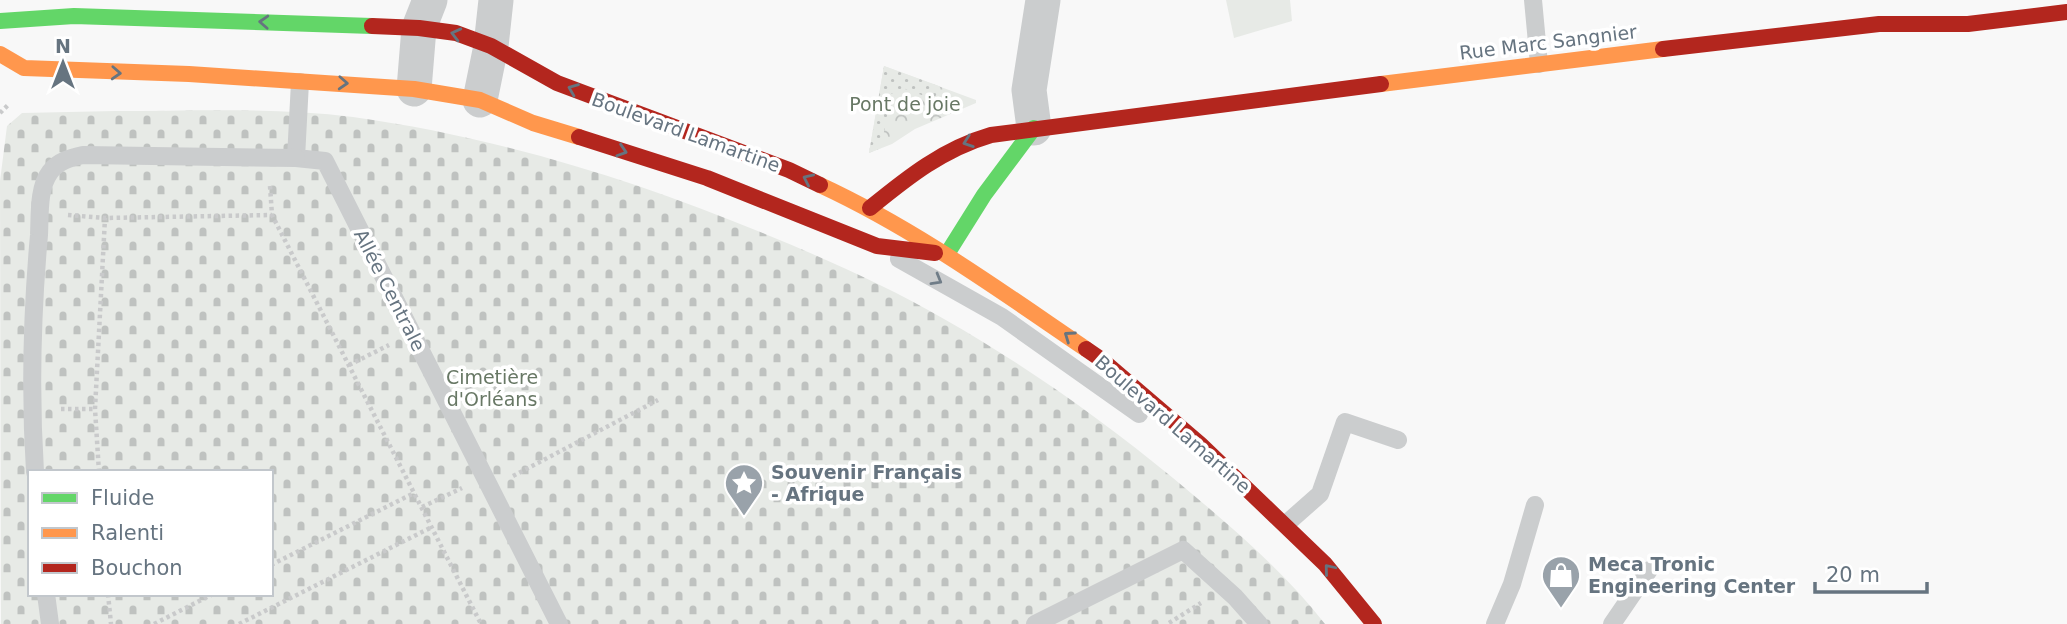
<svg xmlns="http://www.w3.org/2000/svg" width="2067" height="624" viewBox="0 0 2067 624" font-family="'DejaVu Sans',sans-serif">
	<defs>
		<pattern id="cemetery-stones" width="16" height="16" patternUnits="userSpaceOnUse" patternTransform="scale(1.75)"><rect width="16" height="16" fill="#e7eae6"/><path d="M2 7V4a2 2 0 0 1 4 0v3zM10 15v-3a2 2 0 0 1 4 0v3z" fill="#bfc2c0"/></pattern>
		<pattern id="park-crowns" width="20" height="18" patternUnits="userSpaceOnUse" patternTransform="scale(1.75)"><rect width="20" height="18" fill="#e7eae6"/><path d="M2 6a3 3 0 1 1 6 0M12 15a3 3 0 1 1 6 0" fill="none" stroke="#bfc2c0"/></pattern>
		<pattern id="garden-dots" width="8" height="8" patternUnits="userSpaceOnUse" patternTransform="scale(1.75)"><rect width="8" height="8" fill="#e7eae6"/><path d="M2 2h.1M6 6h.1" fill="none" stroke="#bfc2c0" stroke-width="1.8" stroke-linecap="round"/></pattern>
	</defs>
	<rect width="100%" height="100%" fill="#f8f8f8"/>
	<!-- grass -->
	<path fill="#e7eae6" d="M 1226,0 L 1290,0 L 1292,21 L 1234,38 Z"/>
	<!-- cemetery -->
	<path fill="url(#cemetery-stones)" fill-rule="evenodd" d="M 115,111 C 194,111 275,107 353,117 C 496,137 633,179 765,234 C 826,259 887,286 944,319 C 1025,365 1101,419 1173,478 C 1227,523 1281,568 1325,624 L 1,624 L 0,181 L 7,126 L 22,113 ZM 30,472 L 271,472 L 271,594 L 30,594 Z"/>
	<!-- park -->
	<path fill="url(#park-crowns)" d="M 884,66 L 976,100 L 976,103 L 915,129 L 892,144 L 869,153 Z"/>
	<!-- garden -->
	<path fill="url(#garden-dots)" d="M 884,66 L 939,86 L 935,100 L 903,88 L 891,94 L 881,148 L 869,153 Z"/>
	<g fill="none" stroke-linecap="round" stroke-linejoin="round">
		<!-- path -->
		<g stroke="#c9cacb" stroke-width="4.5" stroke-dasharray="3.5 3.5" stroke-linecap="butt">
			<path d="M 0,113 L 9,104"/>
			<path d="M 270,186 L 272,215 L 481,624"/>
			<path d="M 68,215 L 105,218"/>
			<path d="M 349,365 L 389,345"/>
			<path d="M 61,409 L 95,409"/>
			<path d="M 99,472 L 95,409 L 105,218 L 272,215"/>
			<path d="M 513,476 L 658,400"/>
			<path d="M 422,507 L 462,488"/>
			<path d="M 271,565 L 414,493"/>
			<path d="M 108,594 L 111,624"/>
			<path d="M 1169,623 L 1201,603"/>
			<path d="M 154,624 L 213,594"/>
			<path d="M 239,624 L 432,527"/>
		</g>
		<!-- lane -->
		<g stroke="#cbcdce" stroke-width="18">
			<path d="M 1533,0 L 1539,64"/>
			<path d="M 300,82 L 296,158 L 325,161 L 559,624"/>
			<path d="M 899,259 L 1002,317 L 1139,414"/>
			<path d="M 35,472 C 30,393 32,313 39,235 C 40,215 38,188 50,172 C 58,161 70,158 83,155 L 296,158"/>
			<path d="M 1286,524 L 1320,494 L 1345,422 L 1398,440"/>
			<path d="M 46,594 L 50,624"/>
			<path d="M 1035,624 L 1183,550 L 1235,597 L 1259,624"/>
			<path d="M 1495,624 L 1512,584 L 1535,505"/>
			<path d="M 1612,624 L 1649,570"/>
		</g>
		<!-- street -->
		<g stroke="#cbcdce" stroke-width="35">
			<path d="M 414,89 L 419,28 L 430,0"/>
			<path d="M 480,100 L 491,46 L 496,0"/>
			<path d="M 1034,128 L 1029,90 L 1043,0"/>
		</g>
		<!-- fast -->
		<g stroke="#63d668" stroke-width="16">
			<path d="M 0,21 L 74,16 L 372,26"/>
			<path d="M 947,254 L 984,195 L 1034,128"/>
		</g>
		<!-- slow -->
		<g stroke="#ff974d" stroke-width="16">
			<path d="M 0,54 L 24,68 L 189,74 L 414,89 L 480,100 L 533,123 L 579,137"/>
			<path d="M 1381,84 L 1663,49"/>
			<path d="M 820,185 C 915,229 999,290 1086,349"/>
		</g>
		<!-- jam -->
		<g stroke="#b3261e" stroke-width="16">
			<path d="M 372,26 L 419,28 L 456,33 L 491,46 L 557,83 L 789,170 L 820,185"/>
			<path d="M 1663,49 L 1879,24 L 1968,24 L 2067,12"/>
			<path d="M 579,137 L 707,178 L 877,246 L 935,253"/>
			<path d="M 870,208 C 908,177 943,149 991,135 L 1381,84"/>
			<path d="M 1086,349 L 1102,360 L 1200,444 L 1325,564 L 1374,624"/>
		</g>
	</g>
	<!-- one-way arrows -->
	<defs><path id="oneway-chevron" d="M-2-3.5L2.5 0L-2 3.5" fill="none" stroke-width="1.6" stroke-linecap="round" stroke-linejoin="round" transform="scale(1.75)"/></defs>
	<g stroke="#667480">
		<use href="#oneway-chevron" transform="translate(264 22) rotate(-177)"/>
		<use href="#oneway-chevron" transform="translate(456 34) rotate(-166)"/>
		<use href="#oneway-chevron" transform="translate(116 73) rotate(3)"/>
		<use href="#oneway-chevron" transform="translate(343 83) rotate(3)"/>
		<use href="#oneway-chevron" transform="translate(573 89) rotate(-158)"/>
		<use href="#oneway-chevron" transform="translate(968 142) rotate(161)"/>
		<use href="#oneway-chevron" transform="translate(622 151) rotate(18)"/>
		<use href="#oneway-chevron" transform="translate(808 179) rotate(-155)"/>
		<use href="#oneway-chevron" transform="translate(1069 336) rotate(-145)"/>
		<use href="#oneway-chevron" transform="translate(1329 569) rotate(-130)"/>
	</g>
	<use stroke="#707d88" href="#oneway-chevron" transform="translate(937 280) rotate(30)"/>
	<!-- icons -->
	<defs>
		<g id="sight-pin" transform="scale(2.0125)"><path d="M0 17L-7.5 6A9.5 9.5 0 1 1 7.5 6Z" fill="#99a2aa" stroke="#fff"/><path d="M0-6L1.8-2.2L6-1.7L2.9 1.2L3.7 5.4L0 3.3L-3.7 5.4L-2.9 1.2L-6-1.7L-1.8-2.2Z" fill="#fff"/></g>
		<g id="shop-pin" transform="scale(2.0125)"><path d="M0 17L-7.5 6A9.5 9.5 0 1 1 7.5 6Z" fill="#99a2aa" stroke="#fff"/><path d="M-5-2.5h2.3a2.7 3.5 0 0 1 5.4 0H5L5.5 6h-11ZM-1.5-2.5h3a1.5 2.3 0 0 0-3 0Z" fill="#fff"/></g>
	</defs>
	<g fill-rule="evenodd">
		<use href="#sight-pin" x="744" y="483"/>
		<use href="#shop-pin" x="1561" y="575"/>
	</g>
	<g text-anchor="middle" stroke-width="7" stroke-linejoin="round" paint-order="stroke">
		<!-- street labels -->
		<g font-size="19" fill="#667480" stroke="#fff">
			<text transform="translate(1548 42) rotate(-7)" y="7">Rue Marc Sangnier</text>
			<text transform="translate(686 132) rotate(20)" y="7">Boulevard Lamartine</text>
			<text transform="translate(390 290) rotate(63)" y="7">Allée Centrale</text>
			<text transform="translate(1173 424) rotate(41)" y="7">Boulevard Lamartine</text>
		</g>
		<!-- park labels -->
		<g font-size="19" fill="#687865" stroke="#fff">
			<text x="905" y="111">Pont de joie</text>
			<text x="492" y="384">Cimetière<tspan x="492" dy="22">d'Orléans</tspan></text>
		</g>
		<!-- poi labels -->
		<g font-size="19" font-weight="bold" fill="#667480" stroke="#fff" text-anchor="start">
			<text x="771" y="479">Souvenir Français<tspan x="771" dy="22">- Afrique</tspan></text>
			<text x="1588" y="571">Meca Tronic<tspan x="1588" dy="22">Engineering Center</tspan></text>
		</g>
	</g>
	<!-- legend -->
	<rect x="28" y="470" width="245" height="126" fill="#ffffff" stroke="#c2c7cc" stroke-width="2"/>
	<rect x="42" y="493" width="35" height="10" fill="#63d668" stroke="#c2c7cc" stroke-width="2"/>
	<text x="91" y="505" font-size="21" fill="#667480">Fluide</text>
	<rect x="42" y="528" width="35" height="10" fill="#ff974d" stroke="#c2c7cc" stroke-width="2"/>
	<text x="91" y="540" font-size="21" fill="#667480">Ralenti</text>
	<rect x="42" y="563" width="35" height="10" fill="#b3261e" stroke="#c2c7cc" stroke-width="2"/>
	<text x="91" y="575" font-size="21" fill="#667480">Bouchon</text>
	<!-- north arrow -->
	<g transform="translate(63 63)" stroke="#ffffff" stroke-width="5" paint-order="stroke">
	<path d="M0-5L12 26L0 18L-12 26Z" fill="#667480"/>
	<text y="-10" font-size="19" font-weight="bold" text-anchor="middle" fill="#667480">N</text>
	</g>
	<!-- scale -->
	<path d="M1815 582v10h112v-10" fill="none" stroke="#667480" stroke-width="3.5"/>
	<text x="1826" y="582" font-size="21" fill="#667480" stroke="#ffffff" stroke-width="5" paint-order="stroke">20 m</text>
</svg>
